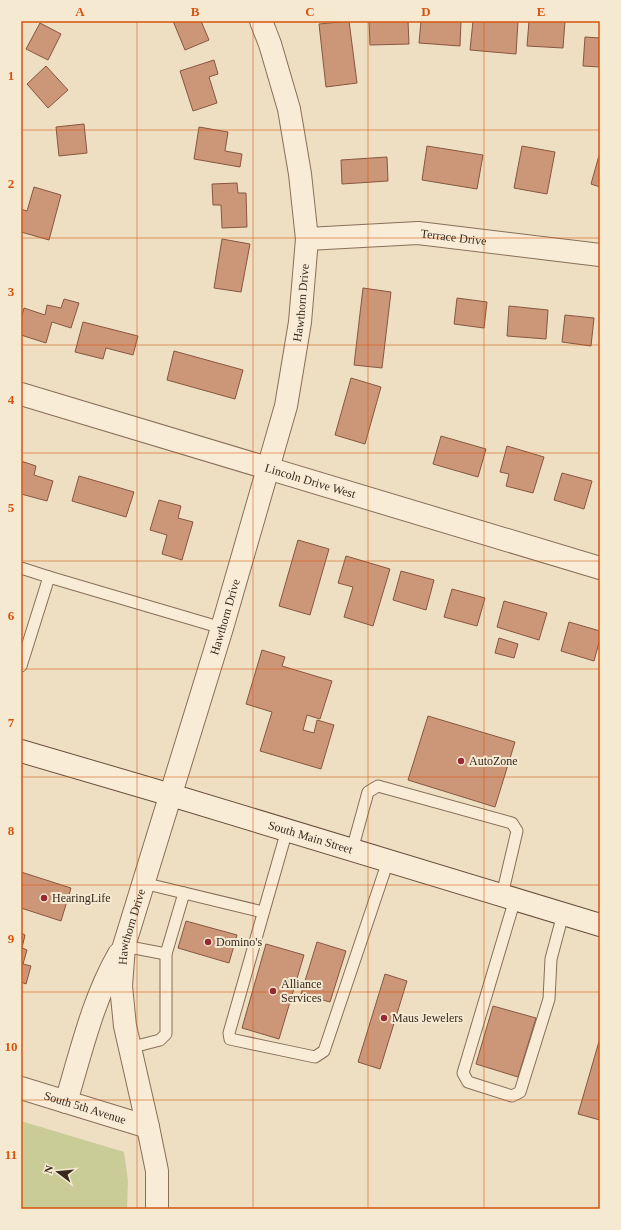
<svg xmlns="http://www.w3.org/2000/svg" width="621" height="1230" viewBox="0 0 621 1230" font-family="Georgia,serif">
	<rect width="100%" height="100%" fill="#eedec2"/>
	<!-- green -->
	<path fill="#c9cc96" d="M 21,1121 L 124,1152 L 128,1181 L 127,1209 L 21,1209 Z"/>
	<!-- building -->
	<g fill="#cc9678" stroke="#87573f">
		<path d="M 173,21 L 201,21 L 209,40 L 185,50 Z"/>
		<path d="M 349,21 L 357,83 L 326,87 L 319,24 Z"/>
		<path d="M 369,21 L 408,21 L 409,44 L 370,45 Z"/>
		<path d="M 421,21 L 461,21 L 460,46 L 419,43 Z"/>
		<path d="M 473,21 L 518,21 L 516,54 L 470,50 Z"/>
		<path d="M 529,21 L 565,21 L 563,48 L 527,46 Z"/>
		<path d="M 40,23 L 61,34 L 48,60 L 26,49 Z"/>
		<path d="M 585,37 L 600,38 L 600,67 L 583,66 Z"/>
		<path d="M 214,60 L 218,74 L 209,77 L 217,103 L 193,111 L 180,71 Z"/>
		<path d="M 46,66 L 68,90 L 48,108 L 27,84 Z"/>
		<path d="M 84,124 L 87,153 L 59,156 L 56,127 Z"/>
		<path d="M 199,127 L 228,132 L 225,151 L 242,154 L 240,167 L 194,159 Z"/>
		<path d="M 427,146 L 483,155 L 477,189 L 422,180 Z"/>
		<path d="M 522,146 L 555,152 L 547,194 L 514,188 Z"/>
		<path d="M 600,152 L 600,187 L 591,184 Z"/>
		<path d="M 387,157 L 388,181 L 342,184 L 341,160 Z"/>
		<path d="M 237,183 L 238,193 L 246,193 L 247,227 L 222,228 L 221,205 L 213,205 L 212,184 Z"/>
		<path d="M 34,187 L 61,195 L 49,240 L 21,232 L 21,209 L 27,211 Z"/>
		<path d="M 222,239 L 250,244 L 241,292 L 214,288 Z"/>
		<path d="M 363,288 L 391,292 L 382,368 L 354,365 Z"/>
		<path d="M 457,298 L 487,302 L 484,328 L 454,324 Z"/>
		<path d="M 64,299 L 79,303 L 71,328 L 52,322 L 46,343 L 21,335 L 21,319 L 24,308 L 45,315 L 47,305 L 61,308 Z"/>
		<path d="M 509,306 L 548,310 L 546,339 L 507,336 Z"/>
		<path d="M 565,315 L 594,318 L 591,346 L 562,342 Z"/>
		<path d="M 83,322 L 138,336 L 133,355 L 106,348 L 103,359 L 75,352 Z"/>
		<path d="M 174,351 L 243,370 L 235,399 L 167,380 Z"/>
		<path d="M 351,378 L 381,387 L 365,444 L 335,435 Z"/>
		<path d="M 441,436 L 486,449 L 478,477 L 433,464 Z"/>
		<path d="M 507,446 L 544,457 L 533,493 L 506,486 L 509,474 L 500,472 Z"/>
		<path d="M 21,461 L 36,466 L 34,475 L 53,481 L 47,501 L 21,494 Z"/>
		<path d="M 562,473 L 592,481 L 584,509 L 554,500 Z"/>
		<path d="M 79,476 L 134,492 L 126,517 L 72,501 Z"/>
		<path d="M 159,500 L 181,506 L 178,518 L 193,522 L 182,560 L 162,554 L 167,535 L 150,530 Z"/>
		<path d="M 298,540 L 329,549 L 310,615 L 279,606 Z"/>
		<path d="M 346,556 L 390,569 L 373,626 L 344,617 L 353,587 L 338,583 Z"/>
		<path d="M 401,571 L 434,580 L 426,610 L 393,600 Z"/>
		<path d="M 452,589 L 485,598 L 477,626 L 444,617 Z"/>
		<path d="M 504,601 L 547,613 L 539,640 L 497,627 Z"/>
		<path d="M 569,622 L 600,631 L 600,639 L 594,661 L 561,651 Z"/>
		<path d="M 499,638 L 518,644 L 514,658 L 495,653 Z"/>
		<path d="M 262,650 L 285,657 L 282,666 L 332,681 L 320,719 L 307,715 L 303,730 L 314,733 L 317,720 L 334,725 L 321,769 L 260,751 L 272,712 L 246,704 Z"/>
		<path d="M 428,716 L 515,742 L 495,807 L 408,780 Z"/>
		<path d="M 21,872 L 71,888 L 61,921 L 21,908 Z"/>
		<path d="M 186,921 L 237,935 L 229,963 L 178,948 Z"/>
		<path d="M 21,933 L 25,935 L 22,948 L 27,950 L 23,964 L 31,966 L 26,984 L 21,982 Z"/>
		<path d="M 317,942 L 346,951 L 330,1002 L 301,994 Z"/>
		<path d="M 266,944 L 304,955 L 279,1039 L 242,1028 Z"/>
		<path d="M 385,974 L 407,981 L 380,1069 L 358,1062 Z"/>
		<path d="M 493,1006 L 536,1018 L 518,1077 L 476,1064 Z"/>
		<path d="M 600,1038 L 600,1120 L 578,1114 Z"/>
	</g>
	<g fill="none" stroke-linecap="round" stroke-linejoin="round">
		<!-- service casing -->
		<g stroke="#886f59" stroke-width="13">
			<g id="service">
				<path d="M 21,568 L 49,577 L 21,666"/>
				<path d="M 49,577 L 222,628"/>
				<path d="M 287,830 L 229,1033 L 230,1039 L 315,1057 L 324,1051 L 388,861"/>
				<path d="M 352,850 L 368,792 L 378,786 L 512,823 L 517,831 L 502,895"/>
				<path d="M 143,883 L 263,912"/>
				<path d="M 515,899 L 463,1073 L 468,1082 L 512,1096 L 520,1092 L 549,999 L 551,959 L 563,914"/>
				<path d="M 124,946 L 166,954"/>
				<path d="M 129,1048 L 160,1040 L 166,1034 L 166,954 L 184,893"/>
			</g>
		</g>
		<!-- minor casing -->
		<g stroke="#886f59" stroke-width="24">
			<g id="minor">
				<path id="s1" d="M 307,239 L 418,233 L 600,255"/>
				<path id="s2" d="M 21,394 L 600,568"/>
				<path id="s3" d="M 21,1088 L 148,1127"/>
				<path d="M 66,1102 C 81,1052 93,999 119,954"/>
				<path id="s4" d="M 157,1209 L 157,1171 L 148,1127 L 125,1026 L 121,986 L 124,946 L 222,628 L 286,406 L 300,322 L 307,239 L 300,174 L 289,109 L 270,44 L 261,21"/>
			</g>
		</g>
		<!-- secondary casing -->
		<g stroke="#6a503d" stroke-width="24">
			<g id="secondary">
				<path id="s5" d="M 21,751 L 171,795 L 600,925"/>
			</g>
		</g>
		<!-- service -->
		<use href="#service" stroke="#f9ecd6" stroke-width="11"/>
		<!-- minor -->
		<use href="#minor" stroke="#f9ecd6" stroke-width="22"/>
		<!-- secondary -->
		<use href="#secondary" stroke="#f9ecd6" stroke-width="22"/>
	</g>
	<!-- grid -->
	<path fill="none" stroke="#d6540e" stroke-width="1" stroke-opacity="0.55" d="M 137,21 L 137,1209M 253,21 L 253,1209M 368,21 L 368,1209M 484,21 L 484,1209M 21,130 L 600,130M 21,238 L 600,238M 21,345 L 600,345M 21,453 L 600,453M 21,561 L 600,561M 21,669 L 600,669M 21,777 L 600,777M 21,885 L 600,885M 21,992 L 600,992M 21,1100 L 600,1100"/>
	<!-- markers -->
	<g fill="#972931" stroke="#f5e9d2" stroke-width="1.5">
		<circle cx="461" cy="761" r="4"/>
		<circle cx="44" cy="898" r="4"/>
		<circle cx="208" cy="942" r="4"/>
		<circle cx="273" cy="991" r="4"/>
		<circle cx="384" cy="1018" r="4"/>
	</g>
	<g text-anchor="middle" stroke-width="4" stroke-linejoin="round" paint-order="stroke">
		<!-- street labels -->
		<g font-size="12" fill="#38291e" stroke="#f5e9d2">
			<text dy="4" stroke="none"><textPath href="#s1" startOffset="147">Terrace Drive</textPath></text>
			<text dy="4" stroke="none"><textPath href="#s4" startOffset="935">Hawthorn Drive</textPath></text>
			<text dy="4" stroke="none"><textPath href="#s2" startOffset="302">Lincoln Drive West</textPath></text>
			<text dy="4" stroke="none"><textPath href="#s4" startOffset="611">Hawthorn Drive</textPath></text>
			<text dy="4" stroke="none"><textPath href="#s5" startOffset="302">South Main Street</textPath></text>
			<text dy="4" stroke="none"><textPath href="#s4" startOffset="287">Hawthorn Drive</textPath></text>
			<text dy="4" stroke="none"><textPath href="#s3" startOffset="67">South 5th Avenue</textPath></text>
		</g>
		<!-- poi labels -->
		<g font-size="12" fill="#38291e" stroke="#f5e9d2" text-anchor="start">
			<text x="469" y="765">AutoZone</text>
			<text x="52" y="902">HearingLife</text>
			<text x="216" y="946">Domino's</text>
			<text x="281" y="988">Alliance<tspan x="281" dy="14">Services</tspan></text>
			<text x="392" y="1022">Maus Jewelers</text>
		</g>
	</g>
	<!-- border -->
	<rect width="621" height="1230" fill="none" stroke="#f5e9d2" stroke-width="44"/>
	<!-- north arrow -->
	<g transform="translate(58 1172) rotate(286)" stroke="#f5e9d2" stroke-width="3" paint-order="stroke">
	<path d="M0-3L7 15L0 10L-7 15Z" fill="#38291e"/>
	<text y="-6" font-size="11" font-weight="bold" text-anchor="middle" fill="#38291e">N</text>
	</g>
	<rect x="22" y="22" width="577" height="1186" fill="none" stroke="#d6540e" stroke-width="1.5"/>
	<g font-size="13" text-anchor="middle" font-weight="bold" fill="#d6540e">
		<text x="80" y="16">A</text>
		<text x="195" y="16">B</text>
		<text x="310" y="16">C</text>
		<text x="426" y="16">D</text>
		<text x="541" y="16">E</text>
		<text x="11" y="80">1</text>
		<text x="11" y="188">2</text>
		<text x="11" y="296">3</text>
		<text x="11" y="404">4</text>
		<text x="11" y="512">5</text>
		<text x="11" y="620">6</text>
		<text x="11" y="727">7</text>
		<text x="11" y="835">8</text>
		<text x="11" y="943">9</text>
		<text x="11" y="1051">10</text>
		<text x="11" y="1159">11</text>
	</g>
</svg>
